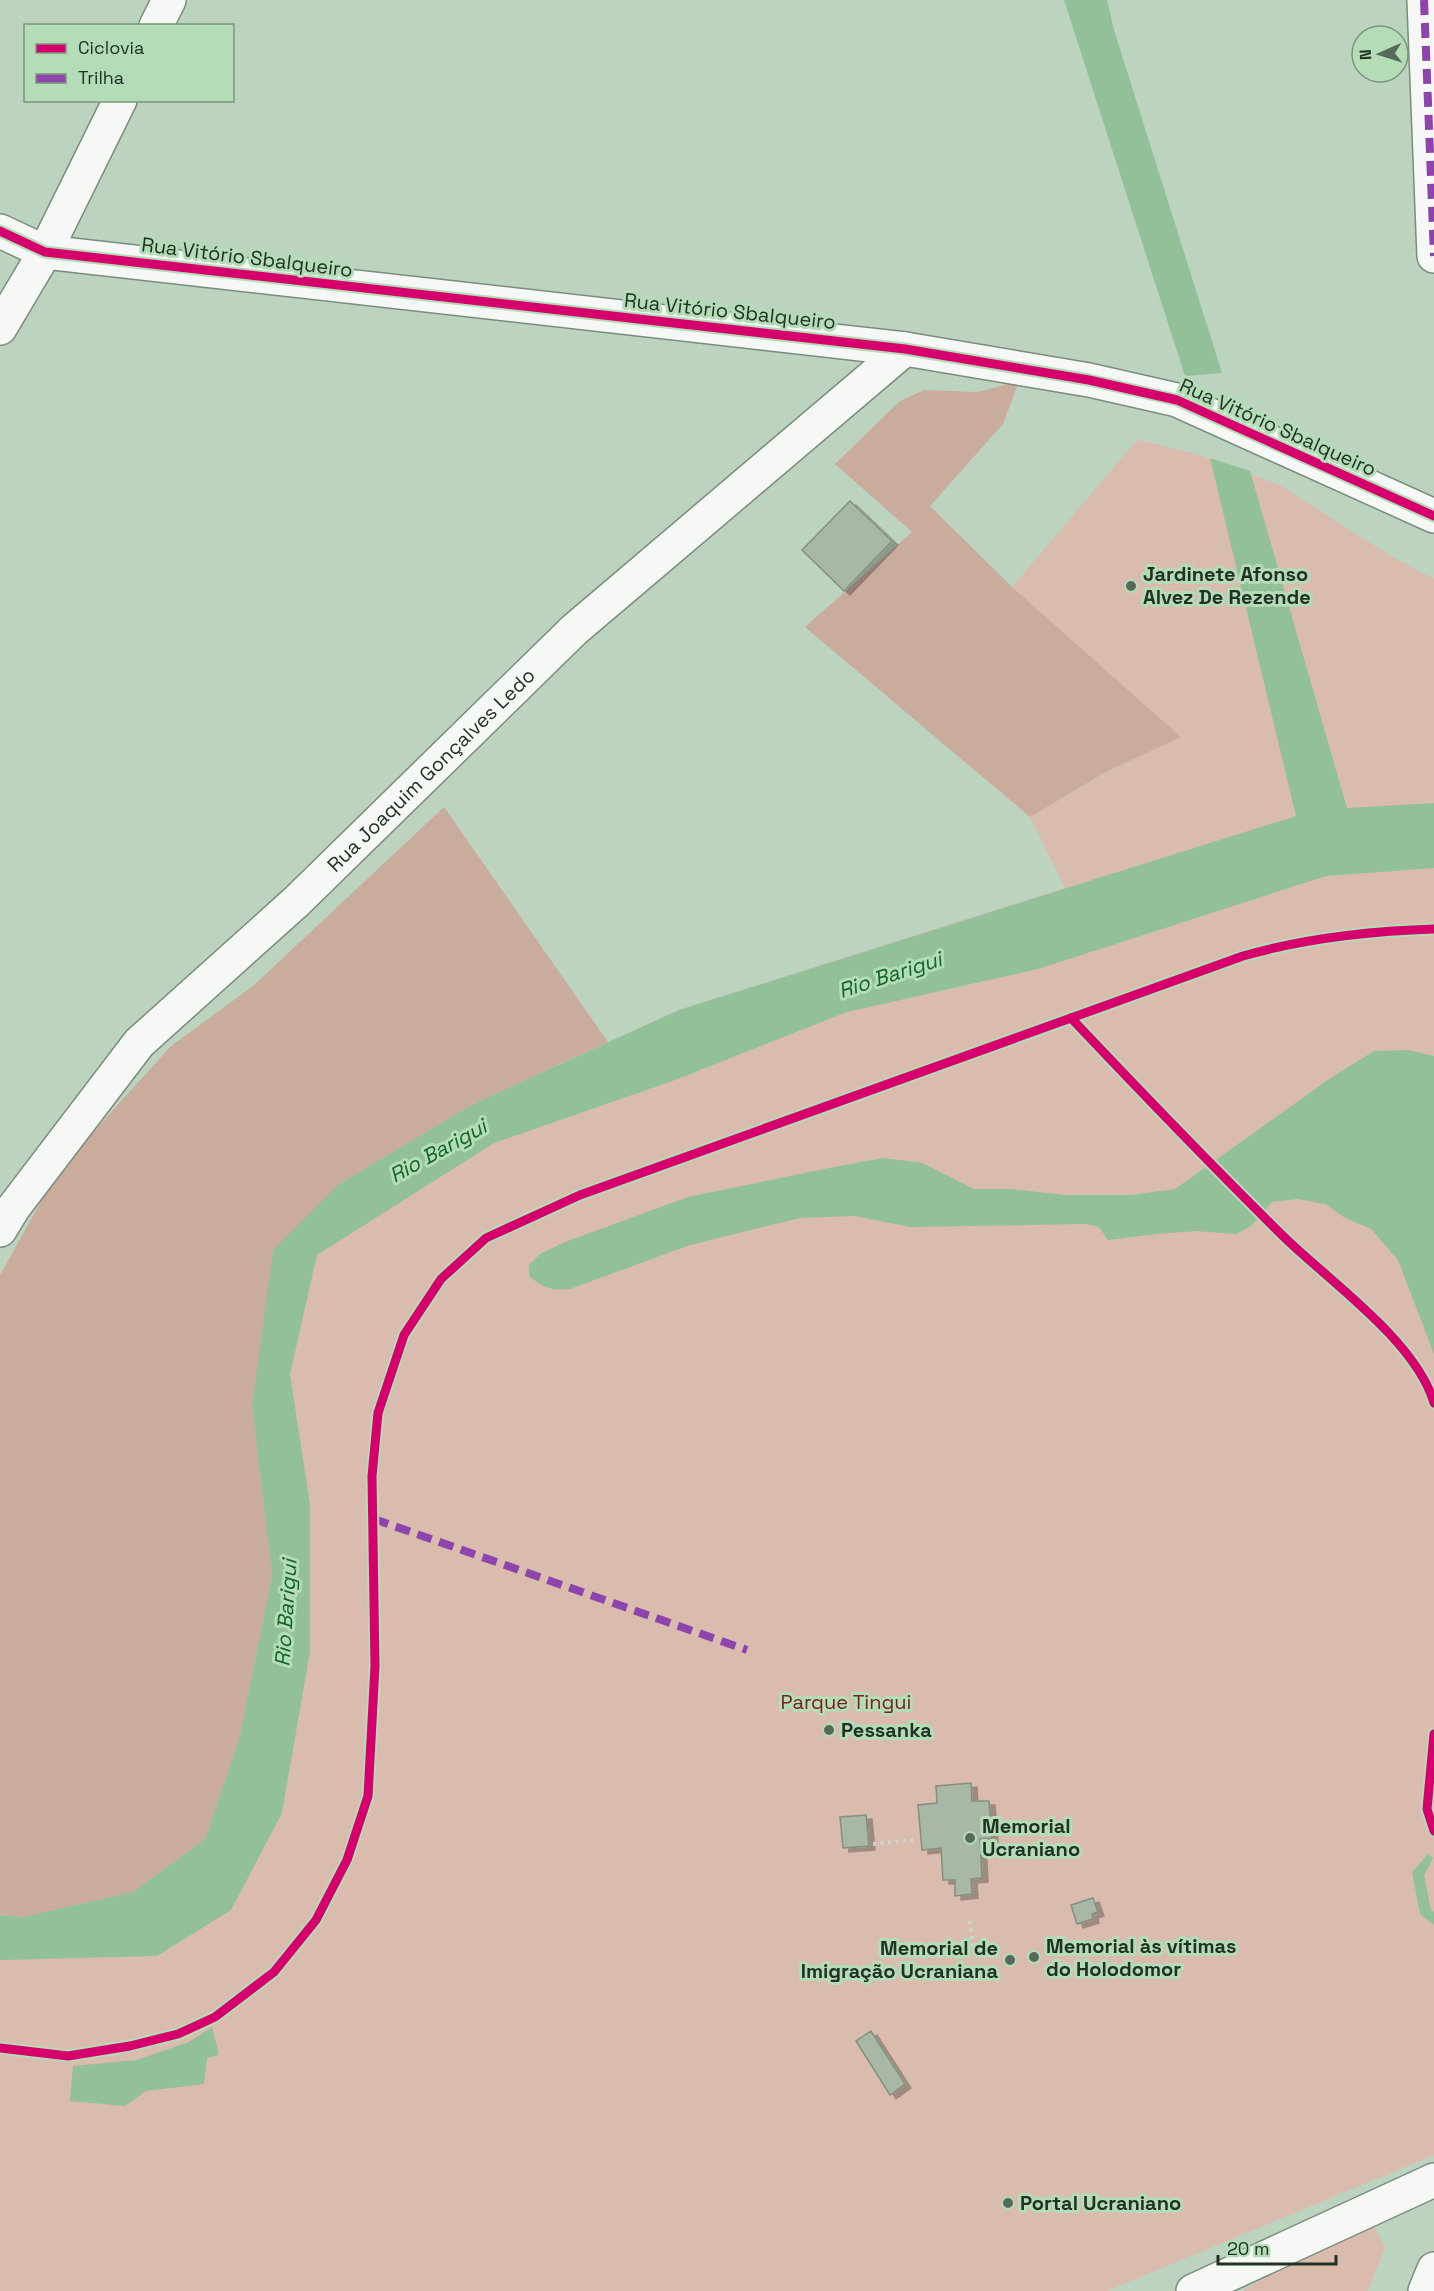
<svg xmlns="http://www.w3.org/2000/svg" width="1434" height="2291" viewBox="0 0 1434 2291" font-family="'Space Grotesk',sans-serif">
	<defs>
		<filter id="shadow"><feDropShadow dx="6" dy="4" stdDeviation="0" flood-color="#0004"/></filter>
	</defs>
	<rect width="100%" height="100%" fill="#bcd3bf"/>
	<!-- green -->
	<g fill="#d9bcad">
		<path d="M 1137,440 L 1193,453 L 1280,485 L 1386,553 L 1434,579 L 1434,2155 L 1107,2291 L 0,2291 L 0,1915 L 23,1917 L 273,1250 L 473,1104 L 679,1010 L 1065,888 L 1030,817 L 1105,773 L 1180,737 L 1012,587 Z"/>
		<path d="M 1365,2226 L 1375,2228 L 1385,2247 L 1368,2291 L 1242,2291 L 1347,2232 Z"/>
	</g>
	<!-- forest -->
	<g fill="#caac9d">
		<path d="M 1019,381 L 1003,424 L 930,506 L 1012,587 L 1181,737 L 1104,773 L 1030,817 L 805,627 L 912,532 L 835,464 L 900,401 L 924,390 L 978,392 Z"/>
		<path d="M 444,807 L 608,1042 L 473,1104 L 339,1184 L 252,1406 L 272,1575 L 239,1739 L 205,1839 L 133,1892 L 22,1917 L 0,1915 L 0,1275 L 58,1171 L 171,1046 L 253,986 Z"/>
	</g>
	<!-- water -->
	<g fill="#92c098">
		<path d="M 1064,0 L 1107,0 L 1114,30 L 1222,373 L 1185,376 Z"/>
		<path d="M 1210,458 L 1250,471 L 1347,808 L 1434,803 L 1434,868 L 1326,876 L 1038,969 L 847,1012 L 675,1080 L 494,1143 L 317,1255 L 290,1374 L 310,1505 L 310,1651 L 282,1813 L 231,1910 L 157,1956 L 0,1960 L 0,1915 L 23,1917 L 133,1892 L 205,1839 L 239,1739 L 272,1575 L 252,1406 L 273,1250 L 339,1184 L 473,1104 L 679,1010 L 1296,816 Z"/>
		<path d="M 1409,1050 L 1434,1056 L 1434,1354 L 1398,1260 L 1371,1229 L 1345,1218 L 1325,1204 L 1297,1199 L 1272,1202 L 1250,1227 L 1236,1234 L 1196,1231 L 1156,1234 L 1108,1240 L 1099,1227 L 1085,1224 L 910,1227 L 854,1216 L 800,1218 L 690,1245 L 570,1289 C 551,1291 544,1288 529,1276 L 529,1265 L 540,1254 L 565,1242 L 688,1197 L 839,1166 L 884,1158 L 922,1163 L 974,1189 L 1011,1189 L 1065,1195 L 1131,1195 L 1175,1189 L 1329,1079 L 1374,1051 Z"/>
		<path d="M 1428,1854 L 1433,1858 L 1424,1875 L 1431,1910 L 1434,1912 L 1434,1925 L 1420,1914 L 1412,1872 Z"/>
		<path d="M 212,2027 L 219,2055 L 207,2058 L 204,2084 L 146,2091 L 125,2106 L 70,2101 L 73,2066 L 136,2060 L 189,2042 Z"/>
	</g>
	<!-- building -->
	<g fill="#a9b8a6" stroke="#82907f" stroke-width="1.5" filter="url(#shadow)">
		<path d="M 850,501 L 892,541 L 844,591 L 802,550 Z"/>
		<path d="M 971,1783 L 972,1801 L 989,1801 L 992,1838 L 980,1839 L 982,1878 L 971,1879 L 972,1894 L 955,1896 L 955,1880 L 943,1880 L 941,1848 L 922,1850 L 918,1805 L 937,1803 L 936,1786 Z"/>
		<path d="M 866,1815 L 869,1846 L 843,1848 L 840,1817 Z"/>
		<path d="M 1093,1898 L 1098,1912 L 1092,1914 L 1093,1919 L 1077,1924 L 1071,1905 Z"/>
		<path d="M 871,2031 L 905,2084 L 890,2095 L 856,2041 Z"/>
	</g>
	<g fill="none" stroke-linecap="round" stroke-linejoin="round">
		<!-- street casing -->
		<g stroke="#7b8c7d" stroke-width="36">
			<g id="street">
				<path d="M 1424,0 L 1434,256"/>
				<path d="M 156,26 L 169,0"/>
				<path d="M 0,231 L 45,252 L 905,349 L 1089,380 L 1177,400 L 1434,516"/>
				<path d="M 0,328 L 45,252 L 120,100"/>
				<path id="s1" d="M 0,1230 L 14,1207 L 139,1043 L 297,901 L 574,630 L 905,349"/>
				<path d="M 1425,2291 L 1434,2269"/>
			</g>
		</g>
		<!-- secondary casing -->
		<g stroke="#7b8c7d" stroke-width="36">
			<path id="secondary" d="M 1193,2291 L 1434,2180"/>
		</g>
		<!-- path -->
		<g stroke="#ccd4cd" stroke-width="4" stroke-dasharray="3 4.5" stroke-linecap="butt">
			<path d="M 873,1844 L 914,1840"/>
			<path d="M 970,1921 L 973,1949"/>
		</g>
		<!-- street -->
		<use href="#street" stroke="#f5f8f5" stroke-width="33"/>
		<!-- secondary -->
		<use href="#secondary" stroke="#f5f8f5" stroke-width="33"/>
		<!-- quiet -->
		<g stroke="#8e44ad" stroke-width="8" stroke-dasharray="15 8" stroke-linecap="butt">
			<path d="M 1424,0 L 1434,256"/>
			<path d="M 374,1519 L 747,1650"/>
		</g>
		<!-- cycleway casing -->
		<g stroke="#b3dcb7" stroke-width="13">
			<g id="cycleway">
				<path d="M 0,231 L 45,252 L 905,349 L 1089,380 L 1177,400 L 1434,516"/>
				<path d="M 1071,1018 C 1141,1092 1211,1165 1283,1236 C 1329,1281 1416,1341 1434,1403"/>
				<path d="M 1434,1734 L 1427,1809 L 1434,1831"/>
				<path d="M 0,2048 L 68,2056 L 130,2046 L 178,2034 L 215,2017 L 274,1972 L 316,1920 L 347,1860 L 368,1796 L 375,1666 L 372,1476 L 378,1413 L 404,1335 L 441,1279 L 486,1238 L 580,1195 L 1243,956 C 1306,938 1369,931 1434,929"/>
			</g>
		</g>
		<!-- cycleway -->
		<use href="#cycleway" stroke="#d6006c" stroke-width="9"/>
	</g>
	<!-- markers -->
	<g fill="#576a5a" stroke="#b3dcb7" stroke-width="2">
		<circle cx="1131" cy="586" r="6"/>
		<circle cx="829" cy="1730" r="6"/>
		<circle cx="970" cy="1838" r="6"/>
		<circle cx="1034" cy="1957" r="6"/>
		<circle cx="1010" cy="1960" r="6"/>
		<circle cx="1008" cy="2203" r="6"/>
	</g>
	<g text-anchor="middle" stroke-width="6" stroke-linejoin="round" paint-order="stroke">
		<!-- street labels -->
		<g font-size="20" fill="#213123" stroke="#b3dcb7">
			<text transform="translate(247 257) rotate(7)" y="7">Rua Vitório Sbalqueiro</text>
			<text transform="translate(730 311) rotate(6)" y="7">Rua Vitório Sbalqueiro</text>
			<text transform="translate(1278 427) rotate(24)" y="7">Rua Vitório Sbalqueiro</text>
			<text dy="7" stroke="none"><textPath href="#s1" startOffset="633">Rua Joaquim Gonçalves Ledo</textPath></text>
		</g>
		<!-- poi labels -->
		<g font-size="20" font-weight="bold" fill="#213123" stroke="#b3dcb7" text-anchor="start">
			<text x="1143" y="581">Jardinete Afonso<tspan x="1143" dy="23">Alvez De Rezende</tspan></text>
			<text x="841" y="1737">Pessanka</text>
			<text x="982" y="1833">Memorial<tspan x="982" dy="23">Ucraniano</tspan></text>
			<text x="1046" y="1953">Memorial às vítimas<tspan x="1046" dy="23">do Holodomor</tspan></text>
			<text x="998" y="1955" text-anchor="end">Memorial de<tspan x="998" dy="23">Imigração Ucraniana</tspan></text>
			<text x="1020" y="2210">Portal Ucraniano</text>
		</g>
		<!-- park labels -->
		<g font-size="20" fill="#78211b" stroke="#b3dcb7">
			<text x="846" y="1709">Parque Tingui</text>
		</g>
		<!-- water labels -->
		<g font-size="21" font-style="italic" fill="#106529" stroke="#b3dcb7">
			<text transform="translate(890 975) rotate(-18)" y="7">Rio Barigui</text>
			<text transform="translate(438 1151) rotate(-29)" y="7">Rio Barigui</text>
			<text transform="translate(286 1613) rotate(-86)" y="7">Rio Barigui</text>
		</g>
	</g>
	<!-- legend -->
	<rect x="24" y="24" width="210" height="78" fill="#b3dcb7" stroke="#79987c" stroke-width="1.5"/>
	<rect x="36" y="44" width="30" height="9" fill="#d6006c" stroke="#79987c" stroke-width="1.5"/>
	<text x="78" y="54" font-size="18" fill="#213123">Ciclovia</text>
	<rect x="36" y="74" width="30" height="9" fill="#8e44ad" stroke="#79987c" stroke-width="1.5"/>
	<text x="78" y="84" font-size="18" fill="#213123">Trilha</text>
	<!-- north arrow -->
	<g transform="translate(1380 54) rotate(267)"><circle r="28" fill="#b3dcb7" stroke="#79987c" stroke-width="1.5"/>
	<path d="M0-4.5L10 22L0 15L-10 22Z" fill="#576a5a"/>
	<text y="-9" font-size="16" font-weight="bold" text-anchor="middle" fill="#213123">N</text>
	</g>
	<!-- scale -->
	<path d="M1218 2255v9h118v-9" fill="none" stroke="#213123" stroke-width="3"/>
	<text x="1227" y="2255" font-size="18" fill="#213123" stroke="#b3dcb7" stroke-width="4.5" paint-order="stroke">20 m</text>
</svg>
